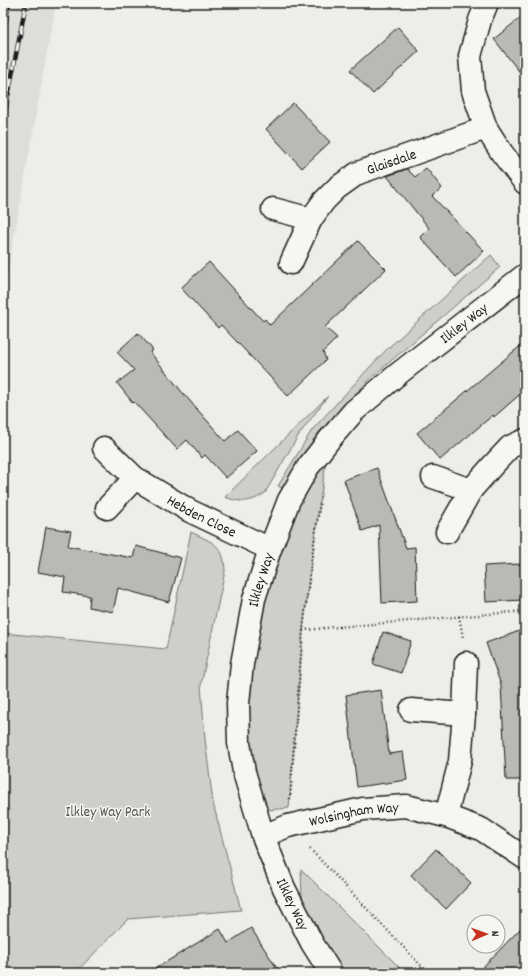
<svg xmlns="http://www.w3.org/2000/svg" width="528" height="976" viewBox="0 0 528 976" font-family="Dekko,sans-serif">
	<rect width="100%" height="100%" fill="#edede9"/>
	<filter id="ink" filterUnits="userSpaceOnUse"><feTurbulence type="fractalNoise" baseFrequency=".025" numOctaves="2"/><feDisplacementMap in="SourceGraphic" scale="8" xChannelSelector="R" yChannelSelector="G"/><feConvolveMatrix kernelMatrix="1 2 1 2 8 2 1 2 1" color-interpolation-filters="sRGB"/></filter>
	<g filter="url(#ink)">
		<!-- built -->
		<path fill="#ddddda" d="M 3,3 L 56,3 L 3,299 Z"/>
		<!-- green -->
		<g fill="#cececb" stroke="#757574">
			<path d="M 491,255 L 500,267 L 371,378 L 319,432 L 282,488 L 278,486 L 312,430 L 369,368 L 388,348 Z"/>
			<path d="M 328,396 L 298,436 L 265,493 C 251,503 241,503 225,497 Z"/>
			<path d="M 329,440 L 310,571 L 303,630 L 289,808 L 268,810 L 251,799 L 244,772 L 254,599 Z"/>
			<path d="M 191,532 C 213,543 224,544 225,571 L 201,685 L 205,739 L 213,803 L 241,910 L 128,919 L 75,973 L 3,973 L 3,633 L 166,649 Z"/>
			<path d="M 301,869 L 405,973 L 345,973 L 318,935 L 302,899 Z"/>
		</g>
		<!-- building -->
		<g fill="#b9b9b6" stroke="#1c1c1c">
			<path d="M 525,14 L 525,79 L 494,39 Z"/>
			<path d="M 398,27 L 419,51 L 373,94 L 350,70 Z"/>
			<path d="M 293,103 L 330,142 L 302,168 L 266,129 Z"/>
			<path d="M 426,168 L 442,188 L 432,196 L 484,251 L 456,277 L 420,237 L 429,228 L 387,176 L 407,169 L 415,177 Z"/>
			<path d="M 358,241 L 386,269 L 325,327 L 337,338 L 323,352 L 326,360 L 288,396 L 221,325 L 218,328 L 181,288 L 209,262 L 263,321 L 265,319 L 270,325 Z"/>
			<path d="M 138,333 L 153,350 L 150,352 L 182,392 L 225,441 L 238,430 L 257,451 L 226,478 L 205,455 L 202,458 L 187,440 L 177,449 L 134,402 L 133,403 L 117,383 L 134,370 L 117,352 Z"/>
			<path d="M 525,342 L 525,390 L 494,417 L 493,415 L 440,460 L 417,433 Z"/>
			<path d="M 377,468 L 406,548 L 415,547 L 417,601 L 382,603 L 379,525 L 362,531 L 344,480 Z"/>
			<path d="M 46,527 L 71,531 L 68,546 L 133,558 L 136,546 L 181,558 L 169,602 L 118,588 L 113,612 L 89,607 L 90,596 L 63,592 L 65,577 L 38,572 Z"/>
			<path d="M 521,564 L 523,600 L 486,602 L 484,566 Z"/>
			<path d="M 525,629 L 525,780 L 506,780 L 501,685 L 486,643 Z"/>
			<path d="M 383,632 L 411,641 L 401,673 L 373,664 Z"/>
			<path d="M 381,690 L 389,754 L 403,752 L 407,780 L 357,787 L 346,695 Z"/>
			<path d="M 436,849 L 471,883 L 446,909 L 411,875 Z"/>
			<path d="M 525,924 L 525,973 L 477,973 Z"/>
			<path d="M 251,928 L 280,973 L 148,973 L 220,929 L 228,943 Z"/>
		</g>
		<g fill="none" stroke-linecap="round" stroke-linejoin="round">
			<!-- minor casing -->
			<g stroke="#1c1c1c" stroke-width="25">
				<g id="minor">
					<path d="M 487,3 L 480,20 L 470,56 L 473,91 L 486,128 L 502,153 L 525,183"/>
					<path d="M 273,209 L 311,219"/>
					<path id="s1" d="M 291,263 L 311,219 L 324,201 L 337,188 L 358,173 L 486,128"/>
					<path id="s2" d="M 104,448 L 135,478 L 190,511 L 270,549"/>
					<path d="M 433,477 L 471,490"/>
					<path d="M 107,508 L 135,478"/>
					<path d="M 447,532 L 471,490 L 493,465 L 510,447 L 525,440"/>
					<path d="M 411,710 L 464,714"/>
					<path d="M 446,816 L 460,761 L 464,714 L 466,663"/>
					<path id="s3" d="M 263,836 L 288,826 L 363,809 L 406,806 L 446,816 L 481,829 L 525,858"/>
					<path id="s4" d="M 331,973 L 312,943 L 284,888 L 263,836 L 244,772 L 239,743 L 238,703 L 242,664 L 254,599 L 270,549 L 289,500 L 308,467 L 329,440 L 354,411 L 398,374 L 525,275"/>
				</g>
			</g>
			<!-- path -->
			<g stroke="#1c1c1c" stroke-width="2.5" stroke-dasharray="1 3" stroke-linecap="butt">
				<path d="M 459,616 L 463,638"/>
				<path d="M 303,630 L 525,611"/>
				<path d="M 290,799 L 303,630 L 310,571 L 320,502"/>
				<path d="M 310,849 L 428,973"/>
			</g>
			<!-- minor -->
			<use href="#minor" stroke="#f6f6f2" stroke-width="22"/>
			<!-- rail casing -->
			<g stroke="#1c1c1c" stroke-width="4.5">
				<g id="rail">
					<path d="M 3,35 L 9,3"/>
					<path d="M 3,122 L 26,3"/>
				</g>
			</g>
			<!-- rail -->
			<use href="#rail" stroke="#f6f6f2" stroke-width="3" stroke-dasharray="9" stroke-linecap="butt"/>
		</g>
	</g>
	<g text-anchor="middle" stroke-width="3" stroke-linejoin="round" paint-order="stroke">
		<!-- street labels -->
		<g font-size="15" fill="#1c1c1c" stroke="#f6f6f2">
			<text dy="5" stroke="none"><textPath href="#s1" startOffset="150">Glaisdale</textPath></text>
			<text dy="5" stroke="none"><textPath href="#s4" startOffset="751">Ilkley Way</textPath></text>
			<text dy="5" stroke="none"><textPath href="#s2" startOffset="120">Hebden Close</textPath></text>
			<text dy="5" stroke="none"><textPath href="#s4" startOffset="415">Ilkley Way</textPath></text>
			<text dy="5" stroke="none"><textPath href="#s3" startOffset="94">Wolsingham Way</textPath></text>
			<text transform="translate(293 904) rotate(64)" y="5">Ilkley Way</text>
		</g>
		<!-- park labels -->
		<g font-size="15" fill="#515151" stroke="#f6f6f2">
			<text x="108" y="816">Ilkley Way Park</text>
		</g>
	</g>
	<!-- margin -->
	<rect width="528" height="976" fill="none" stroke="#f6f6f2" stroke-width="16"/>
	<rect x="8" y="8" width="512" height="960" fill="none" stroke="#1c1c1c" stroke-width="1.5" filter="url(#ink)"/>
	<!-- north arrow -->
	<g transform="translate(486 934) rotate(88)"><circle r="19" fill="#f6f6f2" stroke="#9f9f9c"/>
	<path d="M0-3L7 15L0 10L-7 15Z" fill="#c8321e"/>
	<text y="-6" font-size="11" font-weight="bold" text-anchor="middle" fill="#1c1c1c">N</text>
	</g>
</svg>
